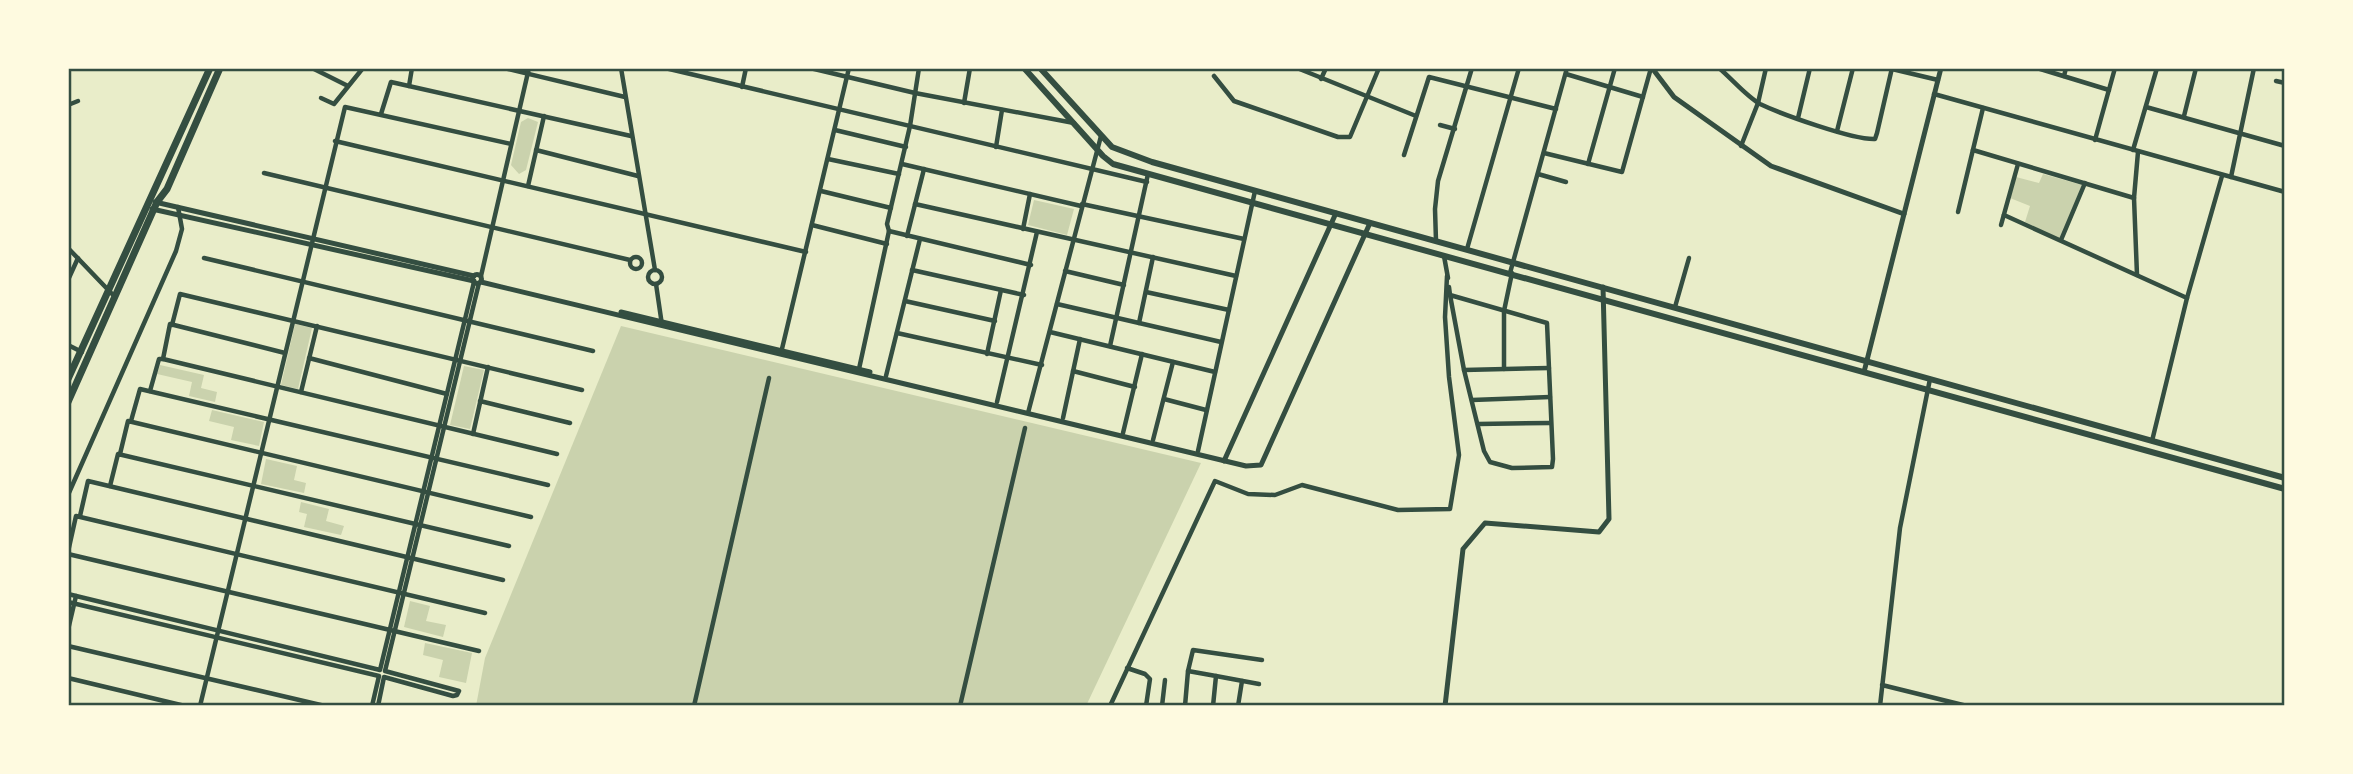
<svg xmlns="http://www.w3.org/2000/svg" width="2353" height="774" viewBox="0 0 2353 774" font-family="Mulish,sans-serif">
	<rect width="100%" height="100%" fill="#e9edc9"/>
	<!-- green -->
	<g fill="#cad2ad">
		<path d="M 528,118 L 538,122 L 526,170 L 519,174 L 511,165 L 521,122 Z"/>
		<path d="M 2043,174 L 2082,185 L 2060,239 L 2025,222 L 2030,206 L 2010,198 L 2016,177 L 2039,183 Z"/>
		<path d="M 1034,200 L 1074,209 L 1067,235 L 1028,225 Z"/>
		<path d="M 295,324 L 312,328 L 298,389 L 281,385 Z"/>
		<path d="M 621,326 L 1201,463 L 1086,706 L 476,706 L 485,658 Z"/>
		<path d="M 160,365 L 204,375 L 201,388 L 217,392 L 215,402 L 189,396 L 192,382 L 157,374 Z"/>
		<path d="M 464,366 L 484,370 L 470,429 L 450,425 Z"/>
		<path d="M 212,410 L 264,422 L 259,446 L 231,440 L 234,427 L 209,421 Z"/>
		<path d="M 266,459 L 297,466 L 294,480 L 306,483 L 304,493 L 261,484 Z"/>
		<path d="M 301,502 L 329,509 L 326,521 L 344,526 L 341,535 L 304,527 L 307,514 L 299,512 Z"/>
		<path d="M 410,601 L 430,606 L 426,621 L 446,625 L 443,637 L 404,627 Z"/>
		<path d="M 425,643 L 472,653 L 466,683 L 439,677 L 443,660 L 423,655 Z"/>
	</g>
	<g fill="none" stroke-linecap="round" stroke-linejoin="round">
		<!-- minor -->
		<g stroke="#344e41" stroke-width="4.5">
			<path d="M 312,68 L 348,86"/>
			<path d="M 504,68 L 625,97"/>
			<path d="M 621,68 L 655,270"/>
			<path d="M 665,68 L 1147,182"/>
			<path d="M 810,68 L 915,93 L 1074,123"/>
			<path d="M 1297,68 L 1416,116"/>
			<path d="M 1719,68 C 1732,79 1746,96 1760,104 C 1781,114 1853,140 1875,139 L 1877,133 L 1892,68"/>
			<path d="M 2037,68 L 2109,90"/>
			<path d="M 1892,69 L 1938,80"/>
			<path d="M 1566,74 L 1643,97"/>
			<path d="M 1214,76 L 1234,101 L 1338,137 L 1350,137 L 1379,68"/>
			<path d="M 2064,76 L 2066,68"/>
			<path d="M 1321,79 L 1326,68"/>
			<path d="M 2276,81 L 2285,83"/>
			<path d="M 409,86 L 412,68"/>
			<path d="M 742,87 L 746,68"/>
			<path d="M 1934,94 L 2285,192"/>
			<path d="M 321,98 L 334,104 L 363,68"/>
			<path d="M 964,103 L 970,68"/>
			<path d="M 68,105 L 78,101"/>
			<path d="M 2146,107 L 2285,146"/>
			<path d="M 381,114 L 391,82 L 631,136"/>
			<path d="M 2184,116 L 2196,68"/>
			<path d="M 1798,118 L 1810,68"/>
			<path d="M 1440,125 L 1455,129"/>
			<path d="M 835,130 L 906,147"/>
			<path d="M 1837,131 L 1853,68"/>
			<path d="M 2095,140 L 2115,68"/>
			<path d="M 335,141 L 806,252"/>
			<path d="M 1741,146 L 1758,103 L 1766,68"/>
			<path d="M 996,147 L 1002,110"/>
			<path d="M 536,150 L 638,176"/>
			<path d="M 1973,150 L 2134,198"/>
			<path d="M 2133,150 L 2157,68"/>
			<path d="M 1544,153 L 1622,172 L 1651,68"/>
			<path d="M 1404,155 L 1429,77 L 1556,109"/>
			<path d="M 828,159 L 899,174"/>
			<path d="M 902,164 L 1081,206"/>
			<path d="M 1588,164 L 1615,68"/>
			<path d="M 264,173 L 630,260"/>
			<path d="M 1538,174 L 1566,182"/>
			<path d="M 2231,177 L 2254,68"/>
			<path d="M 528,186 L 544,116"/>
			<path d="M 821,191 L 891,208"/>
			<path d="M 915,204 L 1236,276"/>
			<path d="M 1082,204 L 1244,239"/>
			<path d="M 1958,212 L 1983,108"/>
			<path d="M 2004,215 L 2187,298"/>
			<path d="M 812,225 L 887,244"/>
			<path d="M 2001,225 L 2018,164"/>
			<path d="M 1023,229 L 1030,194"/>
			<path d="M 889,231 L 1031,265"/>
			<path d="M 907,236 L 924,169"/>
			<path d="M 2061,240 L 2085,183"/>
			<path d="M 1436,241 L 1435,209 L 1438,181 L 1472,68"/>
			<path d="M 68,248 L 115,297"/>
			<path d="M 1467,249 L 1519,68"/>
			<path d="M 1444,256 L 1448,278"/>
			<circle cx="636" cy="263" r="6"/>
			<path d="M 204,258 L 593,351"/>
			<path d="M 912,270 L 1024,295"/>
			<circle cx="655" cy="277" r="7"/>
			<path d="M 1065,271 L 1124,285"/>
			<path d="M 1510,273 L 1567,68"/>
			<path d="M 2137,275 L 2134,198 L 2138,152"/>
			<path d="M 481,276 L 529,68"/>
			<path d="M 68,280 L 78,258"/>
			<path d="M 656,284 L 662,325"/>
			<path d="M 1449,287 L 1450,295 L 1464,370 L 1484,451 L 1490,462 L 1512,468 L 1552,467 L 1553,459 L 1547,323 L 1450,295"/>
			<path d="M 1146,292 L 1229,310"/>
			<path d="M 905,301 L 995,321"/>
			<path d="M 1057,304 L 1221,342"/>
			<path d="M 1675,307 L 1689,258"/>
			<path d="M 1139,323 L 1153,257"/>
			<path d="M 172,325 L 180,294 L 582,390"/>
			<path d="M 1050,332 L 1215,372"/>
			<path d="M 897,333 L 1042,365"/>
			<path d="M 68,345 L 82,352"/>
			<path d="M 1110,346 L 1148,174"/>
			<path d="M 781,353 L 849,68"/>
			<path d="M 987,354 L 1001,290"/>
			<path d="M 309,358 L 447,394"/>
			<path d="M 163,359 L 170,324 L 285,353"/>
			<path d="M 859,369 L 889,231 L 887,224 L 910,126 L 919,68"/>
			<path d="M 1504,369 L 1504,311 L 1512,273"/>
			<path d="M 1464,370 L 1549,368"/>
			<path d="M 1073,371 L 1135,387"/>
			<path d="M 886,376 L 920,239"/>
			<path d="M 150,391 L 159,359 L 163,359 L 557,454"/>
			<path d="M 301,392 L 317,326"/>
			<path d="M 1164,399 L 1206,410"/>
			<path d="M 1472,400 L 1550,397"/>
			<path d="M 480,401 L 570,423"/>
			<path d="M 997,402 L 1037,232"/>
			<path d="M 1028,413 L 1101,136"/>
			<path d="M 1063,418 L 1080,339"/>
			<path d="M 131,421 L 140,389 L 548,485"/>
			<path d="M 1478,424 L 1550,423"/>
			<path d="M 1123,433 L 1142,354"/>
			<path d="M 473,434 L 488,367"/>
			<path d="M 1153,440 L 1173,362"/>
			<path d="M 2152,441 L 2187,298 L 2222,176"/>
			<path d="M 1198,451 L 1255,191"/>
			<path d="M 120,454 L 128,421 L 531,517"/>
			<path d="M 110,486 L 118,454 L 509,546"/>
			<path d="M 68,495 L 176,251 L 182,229 L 178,207"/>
			<path d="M 80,516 L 88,481 L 503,580"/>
			<path d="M 68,552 L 76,516 L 485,613"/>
			<path d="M 68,554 L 479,651"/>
			<path d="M 68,594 L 380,670 L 474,282"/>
			<path d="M 68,602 L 379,676 L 372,706"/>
			<path d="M 68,630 L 76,596"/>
			<path d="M 68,646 L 325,706"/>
			<path d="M 1127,668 L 1145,674 L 1150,679 L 1146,706"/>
			<path d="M 1188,671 L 1193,650 L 1262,660"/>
			<path d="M 1216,676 L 1259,684"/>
			<path d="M 68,678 L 185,706"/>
			<path d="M 1882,685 L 1967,706"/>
			<path d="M 200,706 L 345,107 L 511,144"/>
			<path d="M 378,706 L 384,677 L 453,696 L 457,695 L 459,691 L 385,671 L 479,283"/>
			<path d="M 694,706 L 769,378"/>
			<path d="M 960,706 L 1025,428"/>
			<path d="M 1110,706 L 1215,481 L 1248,494 L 1275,495 L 1302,485 L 1398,510 L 1450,509 L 1459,455 L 1449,377 L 1445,317 L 1447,276"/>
			<path d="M 1162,706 L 1165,680"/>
			<path d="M 1185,706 L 1188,671 L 1216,676 L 1213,706"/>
			<path d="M 1238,706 L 1242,681"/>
			<path d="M 1880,706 L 1900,528 L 1930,379"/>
		</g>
		<!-- tertiary -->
		<g stroke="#344e41" stroke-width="5">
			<path d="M 1652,68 L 1674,97 L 1771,166 L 1904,214"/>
			<path d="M 155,202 L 474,276"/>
			<path d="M 152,209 L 474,281"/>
			<circle cx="477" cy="279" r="4.5"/>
			<path d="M 481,282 L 1246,466 L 1261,465 L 1370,223"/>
			<path d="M 621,312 L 870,372"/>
			<path d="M 1864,372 L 1941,68"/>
			<path d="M 1224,461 L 1336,213"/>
			<path d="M 1445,706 L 1463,549 L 1485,523 L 1599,532 L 1609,519 L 1603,287"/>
		</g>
		<!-- secondary -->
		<g stroke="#344e41" stroke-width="6">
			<path d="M 1024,68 L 1103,156 L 1113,164 L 2285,489"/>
			<path d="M 1040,68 L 1112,147 L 1152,162 L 2285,478"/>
		</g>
		<!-- primary -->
		<g stroke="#344e41" stroke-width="7">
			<path d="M 68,379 L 210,68"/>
			<path d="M 68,402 L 157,202 L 167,189 L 220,68"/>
		</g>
	</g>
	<!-- border -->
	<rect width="2353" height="774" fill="none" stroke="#fefae0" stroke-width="140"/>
	<rect x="70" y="70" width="2213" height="634" fill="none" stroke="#344e41" stroke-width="2.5"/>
</svg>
